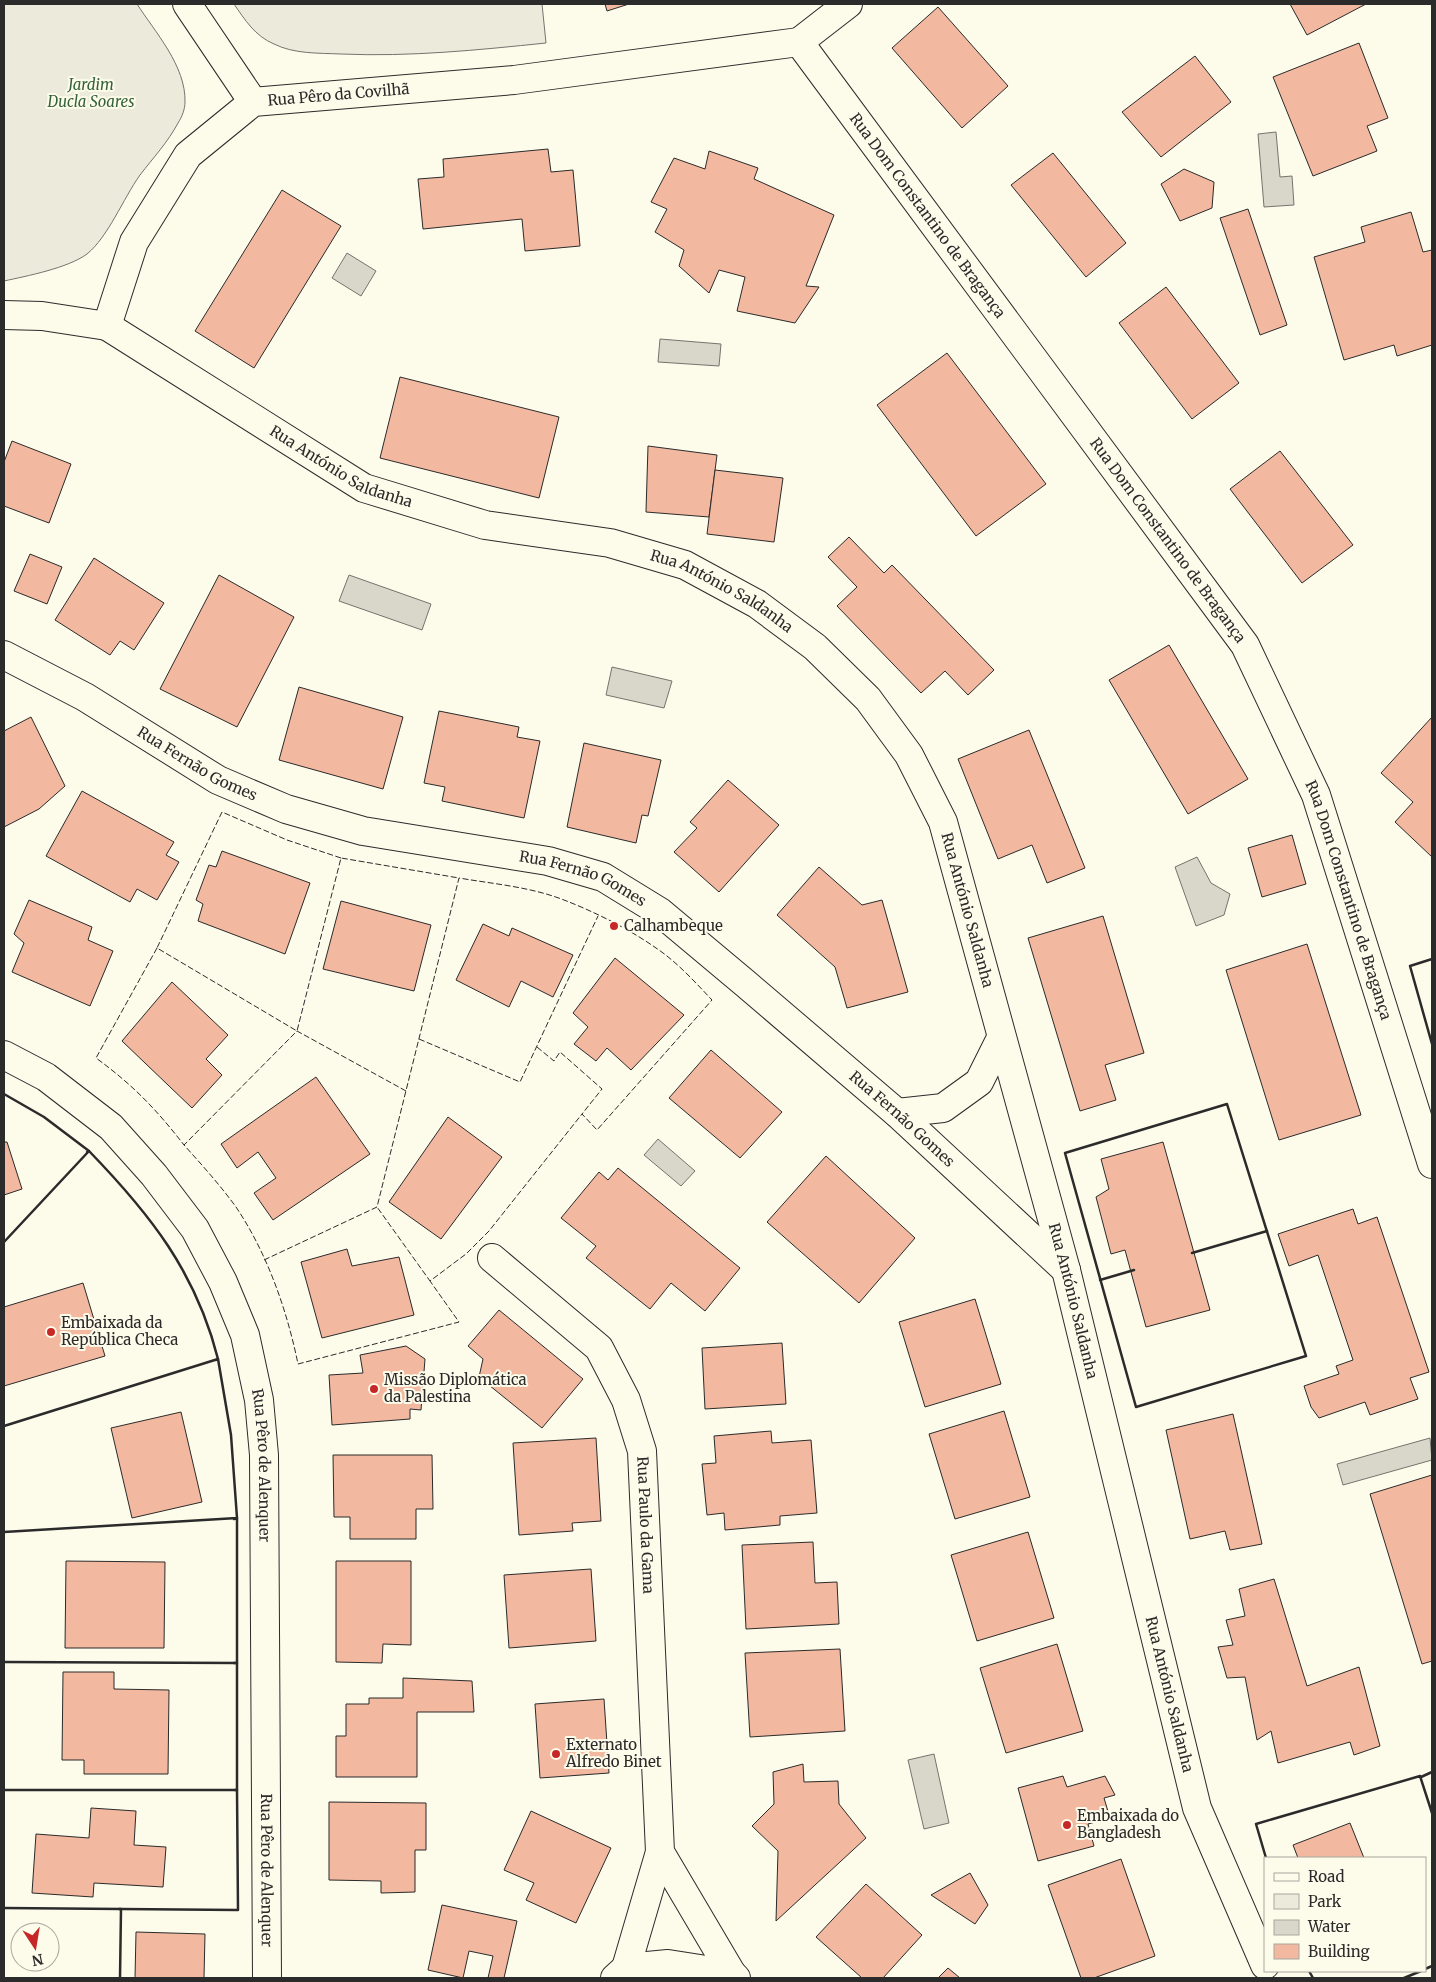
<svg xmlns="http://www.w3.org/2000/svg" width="1436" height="1982" viewBox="0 0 1436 1982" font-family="Merriweather,serif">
	<rect width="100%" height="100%" fill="#fdfbea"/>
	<!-- green -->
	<g fill="#ecebdb" stroke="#74746e">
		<path d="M 4,4 L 137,4 C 155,32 186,66 185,102 C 185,109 182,117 178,123 C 168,142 153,158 140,175 C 123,199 108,237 87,254 C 68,268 27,276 4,281 Z"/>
		<path d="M 234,4 L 542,4 L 546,43 C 478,50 410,57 341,54 C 318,53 294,54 274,44 C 255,36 245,20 234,4 Z"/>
	</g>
	<!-- water -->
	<g fill="#d8d7c9" stroke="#74746e">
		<path d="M 1276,132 L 1280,177 L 1292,176 L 1294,205 L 1264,207 L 1258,134 Z"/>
		<path d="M 347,253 L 376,271 L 361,296 L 332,278 Z"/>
		<path d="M 660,339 L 721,344 L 719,366 L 658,362 Z"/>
		<path d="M 349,575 L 431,604 L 422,630 L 339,601 Z"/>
		<path d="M 612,667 L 672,681 L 664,708 L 606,695 Z"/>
		<path d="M 1197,857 L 1211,883 L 1230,894 L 1224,915 L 1196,926 L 1175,867 Z"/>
		<path d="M 658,1139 L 695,1171 L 681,1186 L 644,1155 Z"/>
		<path d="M 1430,1438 L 1432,1460 L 1343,1485 L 1337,1464 Z"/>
		<path d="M 934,1754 L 949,1823 L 924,1829 L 908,1760 Z"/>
	</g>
	<!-- building -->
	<g fill="#f2b8a0" stroke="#2b2b2b">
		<path d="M 605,4 L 629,4 L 607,11 Z"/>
		<path d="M 1290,4 L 1366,4 L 1307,35 Z"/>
		<path d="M 938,7 L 1008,86 L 962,128 L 892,48 Z"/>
		<path d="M 1359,43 L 1388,118 L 1367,126 L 1377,151 L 1313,176 L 1273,77 Z"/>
		<path d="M 1195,56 L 1231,102 L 1161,157 L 1122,112 Z"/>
		<path d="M 548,149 L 551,172 L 573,170 L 580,246 L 525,251 L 522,219 L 423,229 L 418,179 L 444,177 L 443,159 Z"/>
		<path d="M 709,151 L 758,168 L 754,179 L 834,215 L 806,286 L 819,287 L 795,323 L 737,311 L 745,277 L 719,270 L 709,293 L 679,266 L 684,250 L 655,232 L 667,209 L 651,202 L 674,158 L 705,169 Z"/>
		<path d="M 1053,153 L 1126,243 L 1086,277 L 1011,185 Z"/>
		<path d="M 1184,169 L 1214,182 L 1212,208 L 1180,221 L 1161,184 Z"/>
		<path d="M 282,190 L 341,226 L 254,368 L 195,331 Z"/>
		<path d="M 1248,209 L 1287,325 L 1260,335 L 1220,218 Z"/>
		<path d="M 1411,212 L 1423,252 L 1432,250 L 1432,345 L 1397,356 L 1394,345 L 1344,360 L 1314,257 L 1365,242 L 1361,227 Z"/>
		<path d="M 1166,287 L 1239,383 L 1192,419 L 1119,323 Z"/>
		<path d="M 947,353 L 1046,484 L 976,536 L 877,405 Z"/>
		<path d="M 400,377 L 559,417 L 539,498 L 380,458 Z"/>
		<path d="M 12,441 L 71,464 L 49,523 L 4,506 L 4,462 Z"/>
		<path d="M 648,446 L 717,455 L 709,517 L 646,512 Z"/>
		<path d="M 1280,451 L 1353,545 L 1302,583 L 1230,489 Z"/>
		<path d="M 715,470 L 783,478 L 774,542 L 707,534 Z"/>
		<path d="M 849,537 L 884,573 L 892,565 L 994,670 L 968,695 L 945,671 L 921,693 L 837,606 L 857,587 L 828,557 Z"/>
		<path d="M 30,554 L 62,567 L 47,604 L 14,591 Z"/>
		<path d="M 94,558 L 164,603 L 134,650 L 120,641 L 110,655 L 55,620 Z"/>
		<path d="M 219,575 L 294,617 L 237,727 L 160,689 Z"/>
		<path d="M 1169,645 L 1248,779 L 1188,814 L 1109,680 Z"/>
		<path d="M 299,687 L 403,717 L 383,789 L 279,760 Z"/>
		<path d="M 439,711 L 519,727 L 517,737 L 540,741 L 524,818 L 442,801 L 445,787 L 424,783 Z"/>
		<path d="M 31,717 L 65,786 L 39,809 L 4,827 L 4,731 Z"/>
		<path d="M 1432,717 L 1432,857 L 1395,822 L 1413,802 L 1381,773 Z"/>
		<path d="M 1029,730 L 1085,868 L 1047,883 L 1032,845 L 998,859 L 958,759 Z"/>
		<path d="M 584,743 L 661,760 L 648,816 L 642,815 L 636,843 L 567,827 Z"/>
		<path d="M 728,780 L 779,825 L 719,892 L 674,852 L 697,828 L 690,822 Z"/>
		<path d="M 82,791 L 174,842 L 166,855 L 179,862 L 157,900 L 137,889 L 130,902 L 46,856 Z"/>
		<path d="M 1292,835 L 1306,884 L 1262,897 L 1248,848 Z"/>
		<path d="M 222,851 L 310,883 L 285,954 L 198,921 L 203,904 L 196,900 L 209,865 L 216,867 Z"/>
		<path d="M 819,867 L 862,905 L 882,900 L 908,992 L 847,1008 L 835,967 L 777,915 Z"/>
		<path d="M 29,900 L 92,927 L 88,940 L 113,951 L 90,1006 L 12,972 L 24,943 L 14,934 Z"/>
		<path d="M 341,901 L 431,925 L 414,991 L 323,969 Z"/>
		<path d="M 1103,916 L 1144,1053 L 1105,1065 L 1116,1100 L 1080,1111 L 1028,938 Z"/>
		<path d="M 483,924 L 509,936 L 512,928 L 573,955 L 553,997 L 521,981 L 509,1007 L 456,980 Z"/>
		<path d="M 1307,944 L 1361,1115 L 1279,1140 L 1226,970 Z"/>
		<path d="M 615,958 L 684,1015 L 631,1070 L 607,1048 L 596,1061 L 574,1044 L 588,1027 L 573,1013 Z"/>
		<path d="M 172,982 L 228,1035 L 206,1059 L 222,1075 L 192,1108 L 122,1041 Z"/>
		<path d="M 711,1050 L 782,1112 L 740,1158 L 669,1098 Z"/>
		<path d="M 316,1077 L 370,1154 L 273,1220 L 254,1193 L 276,1178 L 258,1152 L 237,1168 L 221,1144 Z"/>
		<path d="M 448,1117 L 502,1157 L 441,1239 L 389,1202 Z"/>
		<path d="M 4,1142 L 7,1142 L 22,1189 L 4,1195 Z"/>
		<path d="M 1163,1142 L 1210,1310 L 1146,1327 L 1125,1250 L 1111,1254 L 1096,1197 L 1109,1189 L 1101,1159 Z"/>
		<path d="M 826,1156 L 915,1238 L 859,1303 L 767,1222 Z"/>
		<path d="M 618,1168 L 740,1268 L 705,1311 L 671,1283 L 650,1309 L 586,1258 L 596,1246 L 561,1218 L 599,1172 L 608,1180 Z"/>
		<path d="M 1353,1209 L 1358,1224 L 1377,1217 L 1429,1372 L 1410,1378 L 1418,1399 L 1370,1415 L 1365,1402 L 1319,1418 L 1311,1407 L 1304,1386 L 1339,1374 L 1336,1366 L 1353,1360 L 1318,1255 L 1289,1266 L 1278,1234 Z"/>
		<path d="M 347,1249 L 352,1266 L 399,1257 L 414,1315 L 322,1338 L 301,1262 Z"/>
		<path d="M 83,1283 L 105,1356 L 4,1386 L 4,1307 Z"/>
		<path d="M 975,1299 L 1001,1384 L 925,1407 L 899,1322 Z"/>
		<path d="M 499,1310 L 583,1379 L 542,1428 L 479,1377 L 483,1359 L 468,1346 Z"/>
		<path d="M 782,1343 L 786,1404 L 705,1409 L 702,1348 Z"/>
		<path d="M 406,1346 L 425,1359 L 421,1410 L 410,1409 L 410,1419 L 332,1425 L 329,1375 L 363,1373 L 360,1355 Z"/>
		<path d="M 1004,1411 L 1030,1497 L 955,1519 L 929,1434 Z"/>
		<path d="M 181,1412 L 202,1502 L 132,1518 L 111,1428 Z"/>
		<path d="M 1233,1414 L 1262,1544 L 1230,1550 L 1225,1531 L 1190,1539 L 1166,1430 Z"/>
		<path d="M 771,1431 L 772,1443 L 811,1440 L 817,1513 L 780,1516 L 780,1525 L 725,1530 L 724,1513 L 707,1515 L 702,1464 L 716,1463 L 714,1436 Z"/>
		<path d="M 596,1438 L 601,1521 L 572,1523 L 573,1531 L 519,1535 L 513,1443 Z"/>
		<path d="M 333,1455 L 432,1455 L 433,1509 L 416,1509 L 416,1539 L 350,1539 L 350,1517 L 334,1517 Z"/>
		<path d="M 1432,1475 L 1432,1661 L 1422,1664 L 1370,1494 Z"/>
		<path d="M 1028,1532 L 1054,1618 L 977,1641 L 951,1555 Z"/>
		<path d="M 813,1542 L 815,1583 L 837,1582 L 839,1624 L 746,1629 L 742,1545 Z"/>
		<path d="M 66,1561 L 165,1562 L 164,1648 L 65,1648 Z"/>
		<path d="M 336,1561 L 411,1561 L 411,1645 L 383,1644 L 382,1663 L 336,1662 Z"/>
		<path d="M 591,1569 L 596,1641 L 509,1648 L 504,1575 Z"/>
		<path d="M 1274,1579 L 1307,1686 L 1359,1667 L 1380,1746 L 1354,1755 L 1350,1742 L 1278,1763 L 1271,1731 L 1257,1740 L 1245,1677 L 1227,1678 L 1218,1647 L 1233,1645 L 1226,1620 L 1245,1616 L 1239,1589 Z"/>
		<path d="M 1057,1644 L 1083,1731 L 1006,1753 L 980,1668 Z"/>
		<path d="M 840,1649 L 845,1731 L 750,1737 L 745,1653 Z"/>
		<path d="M 63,1672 L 114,1672 L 114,1689 L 169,1690 L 168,1774 L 84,1774 L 84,1760 L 62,1760 Z"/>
		<path d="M 403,1678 L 472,1681 L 474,1712 L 417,1712 L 417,1777 L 336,1777 L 336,1736 L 346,1736 L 346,1704 L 369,1704 L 369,1698 L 403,1698 Z"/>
		<path d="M 604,1699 L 609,1773 L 540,1778 L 535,1704 Z"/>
		<path d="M 803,1764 L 804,1782 L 838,1781 L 839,1804 L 866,1838 L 776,1921 L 778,1851 L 752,1826 L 774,1804 L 773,1772 Z"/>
		<path d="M 1063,1776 L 1067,1787 L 1105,1776 L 1115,1795 L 1104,1798 L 1110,1818 L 1088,1824 L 1094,1846 L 1038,1861 L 1018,1788 Z"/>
		<path d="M 329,1802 L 426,1803 L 426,1850 L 415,1850 L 415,1892 L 381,1893 L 381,1881 L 329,1880 Z"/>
		<path d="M 91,1808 L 136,1811 L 134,1845 L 166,1847 L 163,1887 L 94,1883 L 93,1897 L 32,1893 L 36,1834 L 89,1838 Z"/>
		<path d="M 531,1811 L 611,1848 L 576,1923 L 526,1900 L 534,1883 L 504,1870 Z"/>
		<path d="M 1350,1823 L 1364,1858 L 1298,1858 L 1293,1845 Z"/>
		<path d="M 1121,1859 L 1155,1956 L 1094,1978 L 1081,1978 L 1048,1885 Z"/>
		<path d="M 970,1873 L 988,1905 L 975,1924 L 931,1895 Z"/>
		<path d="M 866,1884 L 922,1935 L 883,1978 L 862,1978 L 816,1937 Z"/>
		<path d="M 442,1905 L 517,1921 L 504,1978 L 488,1978 L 493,1956 L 469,1951 L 463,1978 L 428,1970 Z"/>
		<path d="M 136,1932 L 205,1934 L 204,1978 L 135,1978 Z"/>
		<path d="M 948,1968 L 960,1978 L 938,1978 Z"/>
	</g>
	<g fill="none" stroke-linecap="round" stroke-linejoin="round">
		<!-- street casing -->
		<g stroke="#2b2b2b" stroke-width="30">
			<g id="street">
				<path d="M 187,4 L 253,102"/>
				<path id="s1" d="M 848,4 L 799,42 L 1245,645 L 1316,795 L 1432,1164"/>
				<path id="s2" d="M 4,315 L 42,316 L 107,326 L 134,242 L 188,155 L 253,102 L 514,80 L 799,42"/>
				<path id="s3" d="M 107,326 L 364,488 L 485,525 L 610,543 L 685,565 L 757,604 L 815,647 L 868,699 L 909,755 L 943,822 L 1066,1270 L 1197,1808 L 1265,1965"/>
				<path id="s4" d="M 4,655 L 85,697 L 218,780 L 286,809 L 363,831 L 548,861 L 603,877 L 660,912 L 746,984 L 897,1113 L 1066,1270"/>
				<path id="s5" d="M 4,1055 L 46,1077 L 111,1127 L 154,1175 L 195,1229 L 223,1282 L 245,1335 L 259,1400 L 264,1455 L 267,1978"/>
				<path d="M 897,1113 L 943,1108 L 979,1082 L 1001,1038"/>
				<path id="s6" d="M 492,1258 L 599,1348 L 626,1400 L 642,1451 L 660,1852 L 732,1974"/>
				<path d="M 626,1968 L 660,1852"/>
				<path d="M 615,1978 L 626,1968 L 668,1964 L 732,1974 L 736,1978"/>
			</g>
		</g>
		<!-- street -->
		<use href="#street" stroke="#fdfbea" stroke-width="28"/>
		<!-- fence -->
		<g stroke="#2b2b2b" stroke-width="1" stroke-dasharray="6 2.5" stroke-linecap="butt">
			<path d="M 341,858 L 287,840 L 222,812 L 157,948 L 297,1031 L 341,858 L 459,878"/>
			<path d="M 157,948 L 96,1058 C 133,1085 156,1109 184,1145"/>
			<path d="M 419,1039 L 520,1082 L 598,916"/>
			<path d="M 537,1047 L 554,1061 L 560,1052 L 602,1089 L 582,1114"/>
			<path d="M 406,1091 L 297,1031 L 184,1145 C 202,1165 220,1185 236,1207 C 267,1253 287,1310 298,1364 L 459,1322 L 430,1281"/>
			<path d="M 264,1260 L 377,1207 L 459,878 C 494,884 531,887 564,900 C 595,912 629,929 656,948 C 677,962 695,982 712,1000 L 597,1130 L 582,1114 L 489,1231 L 466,1254 L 430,1281 L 377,1207"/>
		</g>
		<!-- wall -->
		<g stroke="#2b2b2b" stroke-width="2.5">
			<path d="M 1432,959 L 1410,966 L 1432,1044"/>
			<path d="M 4,1094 L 44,1117 L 89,1151 L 87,1152"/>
			<path d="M 1227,1104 L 1306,1356 L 1136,1407 L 1065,1153 Z"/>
			<path d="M 4,1242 L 89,1151 C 150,1214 196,1272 218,1359 L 216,1360"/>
			<path d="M 1192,1253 L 1267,1231"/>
			<path d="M 1100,1280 L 1134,1270"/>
			<path d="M 4,1426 L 218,1359 L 231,1435 L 237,1518 L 4,1532"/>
			<path d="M 4,1662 L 237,1663 L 237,1518 L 234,1519"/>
			<path d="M 1421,1777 L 1432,1772"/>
			<path d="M 4,1790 L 237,1790 L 237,1663 L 234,1663"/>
			<path d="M 1266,1858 L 1256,1824 L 1420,1776 L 1432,1813"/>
			<path d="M 4,1908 L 238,1910 L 237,1790 L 235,1790"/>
			<path d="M 119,1909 L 121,1909 L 120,1978"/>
			<path d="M 1425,1969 L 1432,1966"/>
			<path d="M 1309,1971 L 1313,1978"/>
			<path d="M 1404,1978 L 1421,1971"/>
		</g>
	</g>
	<!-- markers -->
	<g fill="#c62828" stroke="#fdfbea" stroke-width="2">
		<circle cx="614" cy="926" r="5"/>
		<circle cx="51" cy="1332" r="5"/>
		<circle cx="374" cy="1389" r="5"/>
		<circle cx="556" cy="1754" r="5"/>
		<circle cx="1067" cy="1825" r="5"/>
	</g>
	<g text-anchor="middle" stroke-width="4" stroke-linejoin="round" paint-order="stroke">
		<!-- park labels -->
		<g font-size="15" font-style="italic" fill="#34623c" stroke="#fdfbea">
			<text x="91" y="90">Jardim<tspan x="91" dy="17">Ducla Soares</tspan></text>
		</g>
		<!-- street labels -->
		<g font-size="15" fill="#2b2b2b" stroke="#fdfbea">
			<text dy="5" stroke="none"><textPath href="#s2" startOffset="464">Rua Pêro da Covilhã</textPath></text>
			<text dy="5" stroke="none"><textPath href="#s1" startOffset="278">Rua Dom Constantino de Bragança</textPath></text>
			<text dy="5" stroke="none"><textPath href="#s3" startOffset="274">Rua António Saldanha</textPath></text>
			<text dy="5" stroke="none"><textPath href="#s1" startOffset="682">Rua Dom Constantino de Bragança</textPath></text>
			<text dy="5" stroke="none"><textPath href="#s3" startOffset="679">Rua António Saldanha</textPath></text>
			<text dy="5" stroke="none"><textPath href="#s4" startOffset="222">Rua Fernão Gomes</textPath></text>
			<text dy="5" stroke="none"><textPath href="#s4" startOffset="628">Rua Fernão Gomes</textPath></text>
			<text dy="5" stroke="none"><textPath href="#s1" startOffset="1088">Rua Dom Constantino de Bragança</textPath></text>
			<text dy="5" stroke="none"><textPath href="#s3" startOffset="1099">Rua António Saldanha</textPath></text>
			<text dy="5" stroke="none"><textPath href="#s4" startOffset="1032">Rua Fernão Gomes</textPath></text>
			<text dy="5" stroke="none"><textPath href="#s3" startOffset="1504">Rua António Saldanha</textPath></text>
			<text dy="5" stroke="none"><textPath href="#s5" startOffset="511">Rua Pêro de Alenquer</textPath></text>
			<text dy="5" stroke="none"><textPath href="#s6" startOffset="326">Rua Paulo da Gama</textPath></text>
			<text dy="5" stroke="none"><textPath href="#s3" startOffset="1909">Rua António Saldanha</textPath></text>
			<text dy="5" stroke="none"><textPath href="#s5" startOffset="916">Rua Pêro de Alenquer</textPath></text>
		</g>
		<!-- poi labels -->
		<g font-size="15" fill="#2b2b2b" stroke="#fdfbea" text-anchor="start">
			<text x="624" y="931">Calhambeque</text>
			<text x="61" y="1328">Embaixada da<tspan x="61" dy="17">República Checa</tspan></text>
			<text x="384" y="1385">Missão Diplomática<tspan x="384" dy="17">da Palestina</tspan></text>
			<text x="566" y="1750">Externato<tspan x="566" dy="17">Alfredo Binet</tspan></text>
			<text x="1077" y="1821">Embaixada do<tspan x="1077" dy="17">Bangladesh</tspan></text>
		</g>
	</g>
	<!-- border -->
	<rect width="1436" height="1982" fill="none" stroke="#2b2b2b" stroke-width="10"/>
	<!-- legend -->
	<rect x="1264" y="1857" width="162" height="115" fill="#fdfbea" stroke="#a9a89e"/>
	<rect x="1274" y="1873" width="25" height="8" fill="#fdfbea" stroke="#a9a89e"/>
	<text x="1308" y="1882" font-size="15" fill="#2b2b2b">Road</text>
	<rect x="1274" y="1894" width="25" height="15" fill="#ecebdb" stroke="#a9a89e"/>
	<text x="1308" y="1907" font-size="15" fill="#2b2b2b">Park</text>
	<rect x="1274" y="1920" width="25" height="15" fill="#d8d7c9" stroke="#a9a89e"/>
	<text x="1308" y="1932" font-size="15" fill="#2b2b2b">Water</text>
	<rect x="1274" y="1944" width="25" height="15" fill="#f2b8a0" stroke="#a9a89e"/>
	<text x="1308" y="1957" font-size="15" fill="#2b2b2b">Building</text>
	<!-- north arrow -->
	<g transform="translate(35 1947) rotate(168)"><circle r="24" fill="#fdfbea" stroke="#a9a89e"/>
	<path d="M0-4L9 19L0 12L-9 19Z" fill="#c62828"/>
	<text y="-8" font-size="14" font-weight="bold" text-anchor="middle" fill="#2b2b2b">N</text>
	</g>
</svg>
